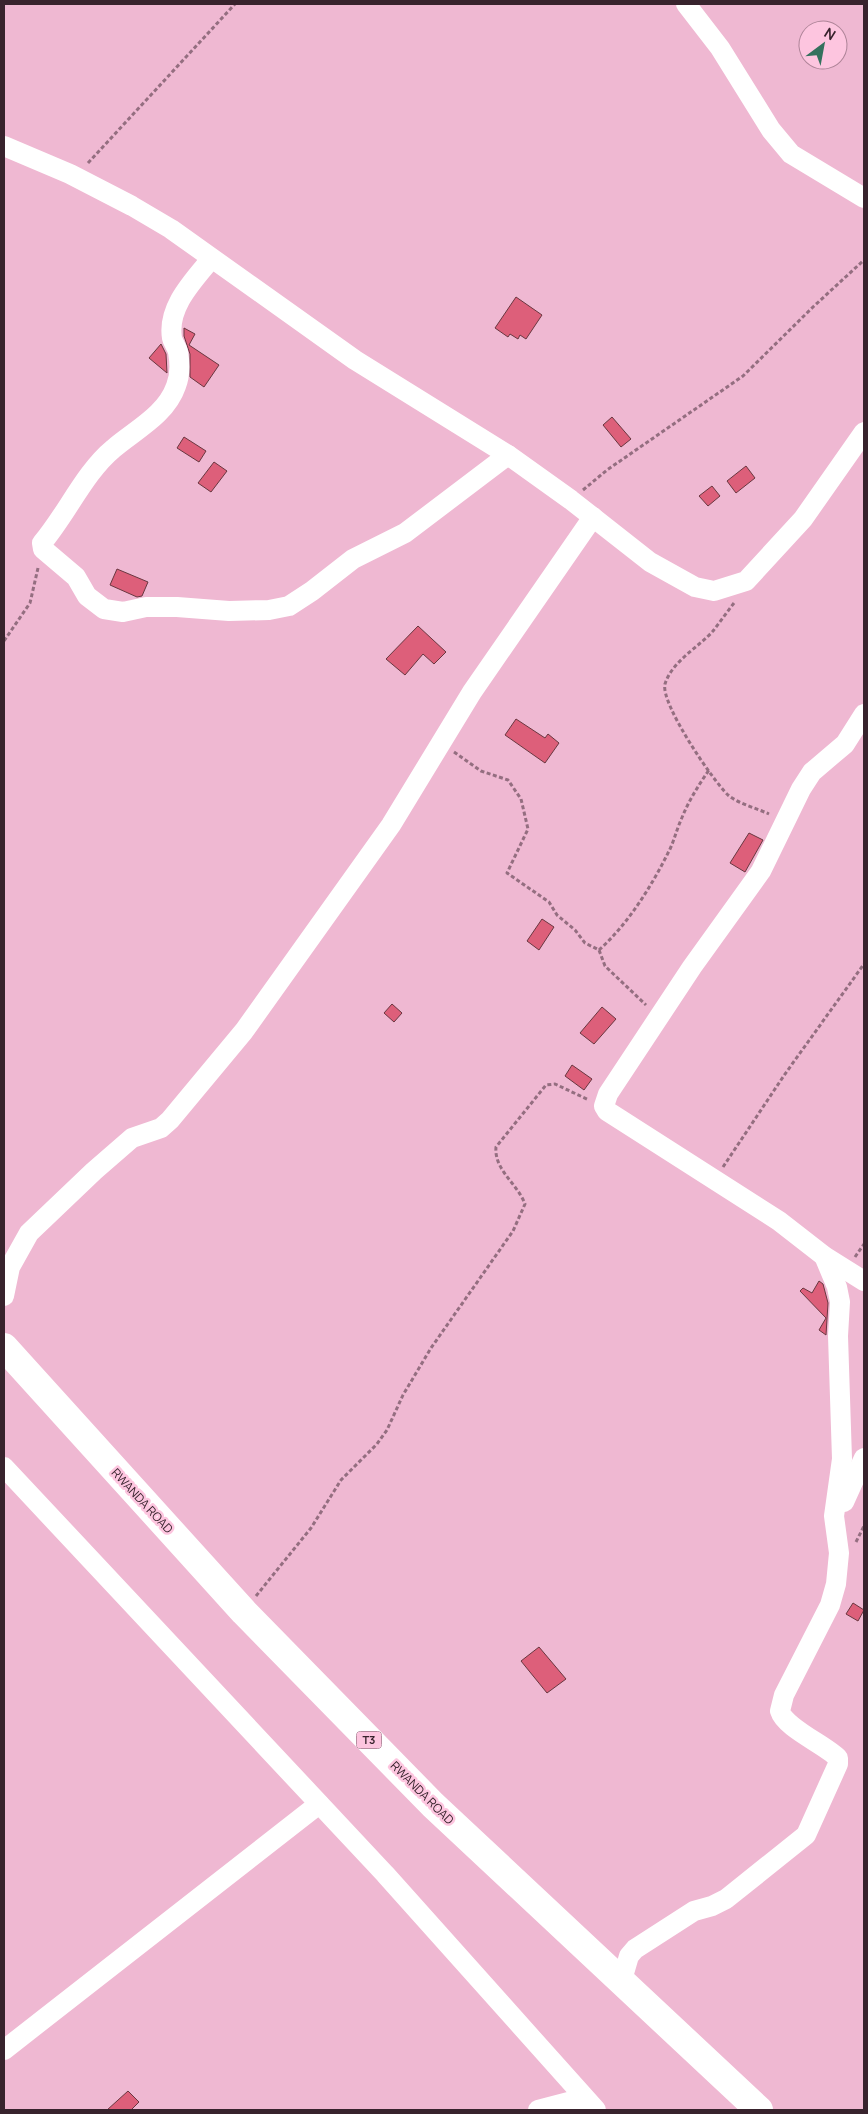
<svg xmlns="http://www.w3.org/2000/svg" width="868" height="2114" viewBox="0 0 868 2114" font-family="Manrope,sans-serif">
	<rect width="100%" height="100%" fill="#efb8d2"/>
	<!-- building -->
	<g fill="#dd5f7a" stroke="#693740">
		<path d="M 516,297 L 542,315 L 526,339 L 520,335 L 518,339 L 510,334 L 508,337 L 495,328 Z"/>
		<path d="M 184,328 L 195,334 L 189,345 L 219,365 L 204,387 L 190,377 L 190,354 L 184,336 Z"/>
		<path d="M 161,344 L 166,354 L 167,373 L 149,358 Z"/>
		<path d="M 612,417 L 631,439 L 621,447 L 603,425 Z"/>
		<path d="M 184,437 L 206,451 L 199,462 L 177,448 Z"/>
		<path d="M 214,462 L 227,471 L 211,492 L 198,483 Z"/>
		<path d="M 746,466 L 755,478 L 736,493 L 727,481 Z"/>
		<path d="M 712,486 L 720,496 L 708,506 L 699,496 Z"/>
		<path d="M 117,569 L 148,582 L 142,596 L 137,597 L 110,585 Z"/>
		<path d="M 418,626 L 446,652 L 434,664 L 423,654 L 405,675 L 386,659 Z"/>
		<path d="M 516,719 L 545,738 L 548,734 L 559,743 L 545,763 L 505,735 Z"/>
		<path d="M 749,833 L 763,840 L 745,872 L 730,863 Z"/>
		<path d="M 542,919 L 554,927 L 539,950 L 527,941 Z"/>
		<path d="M 392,1004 L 402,1013 L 394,1022 L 384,1013 Z"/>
		<path d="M 602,1007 L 616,1019 L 594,1044 L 580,1033 Z"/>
		<path d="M 572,1065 L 592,1079 L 584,1090 L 565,1076 Z"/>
		<path d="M 819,1281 L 823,1284 L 828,1303 L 826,1335 L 819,1330 L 826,1318 L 800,1291 L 803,1288 L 812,1293 Z"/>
		<path d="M 853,1603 L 864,1610 L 858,1621 L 846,1614 Z"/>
		<path d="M 539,1647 L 566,1679 L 547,1693 L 521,1661 Z"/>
		<path d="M 128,2091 L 139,2102 L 131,2110 L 107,2110 Z"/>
	</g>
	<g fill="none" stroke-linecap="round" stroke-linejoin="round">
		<!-- path -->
		<g stroke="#946e80" stroke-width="3" stroke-dasharray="4 2.5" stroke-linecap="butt">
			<path d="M 88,163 L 235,4"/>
			<path d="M 583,490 L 607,470 L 743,376 L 813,307 L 864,260"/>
			<path d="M 734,603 C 727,612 720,622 713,631 C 699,647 672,661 665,684 C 660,703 713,781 728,795 C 739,804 756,808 769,814"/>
			<path d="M 4,641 L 30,603 L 38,568"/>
			<path d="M 454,752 L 481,771 L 508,780 L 521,799 L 528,829 L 507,873 L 549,902 L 557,915 L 575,930 L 585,943 L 599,950 L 605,966 L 646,1005"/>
			<path d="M 599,950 C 628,924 651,887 668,853 C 674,842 676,831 681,820 C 688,802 698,786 709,770"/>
			<path d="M 723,1167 L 785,1074 L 864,964"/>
			<path d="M 855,1257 L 864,1244"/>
			<path d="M 856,1542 L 864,1526"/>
			<path d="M 256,1596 L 311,1528 L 341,1480 L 377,1444 L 387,1430 L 403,1395 L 431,1348 L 513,1231 L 525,1204 C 517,1183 494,1170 496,1147 L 546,1085 L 555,1084 L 589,1100"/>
		</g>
		<!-- minor -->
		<g stroke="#fff" stroke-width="20">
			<path d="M 686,4 L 720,48 L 771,130 L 791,154 L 864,198"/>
			<path d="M 4,146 L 70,174 L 132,206 L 171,229 L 355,360 L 508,455 L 571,500 L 650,562 L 695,587 L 714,591 L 746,581 L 803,519 L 864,432"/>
			<path d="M 211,259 C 193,281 167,307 172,338 C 173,343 177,347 178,352 C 180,363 180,376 176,386 C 166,415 135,430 113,449 C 85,472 66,515 42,543 L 43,549 L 76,577 L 87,596 L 104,609 L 123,612 L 146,607 L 177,607 L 229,611 L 269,610 L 289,606 L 312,591 L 353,559 L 405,533 L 508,455"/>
			<path d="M 864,714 L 845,744 L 812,772 L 801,789 L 761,871 L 692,967 L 608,1094 L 604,1106 L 607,1111 L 779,1221 L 824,1256 L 864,1281"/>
			<path d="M 4,1296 L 10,1267 L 29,1233 L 94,1171 L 132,1138 L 161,1128 L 170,1120 L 244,1031 L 391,825 L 472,692 L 593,517"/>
			<path d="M 4,1467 L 385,1874 L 596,2110"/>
			<path d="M 844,1502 L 864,1458"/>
			<path d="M 622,1980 L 629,1956 L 635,1949 L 694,1911 L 712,1906 L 726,1899 L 806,1835 L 838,1764 L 838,1758 C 824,1744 785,1728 780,1711 L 784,1695 L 830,1605 L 836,1584 L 839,1553 L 834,1516 L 842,1459 L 838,1336 L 840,1302 L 837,1287 L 824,1256"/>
			<path d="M 4,2050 L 319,1804"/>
			<path d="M 538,2110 L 584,2098"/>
		</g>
		<!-- highway -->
		<path stroke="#fff" stroke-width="28" d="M 4,1347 L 244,1612 L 433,1805 L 759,2110"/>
	</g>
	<g text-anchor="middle" stroke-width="5" stroke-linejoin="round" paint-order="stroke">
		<!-- shield labels -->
		<rect fill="#fdc5df" stroke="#735462" stroke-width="1" x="356.5" y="1731.5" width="25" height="17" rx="4"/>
		<g font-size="11" font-weight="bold" fill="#38232d">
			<text x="369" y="1744">T3</text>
		</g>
		<!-- street labels -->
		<g font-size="12" fill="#38232d" stroke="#fdc5df">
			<text transform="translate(142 1501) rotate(47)" y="4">RWANDA ROAD</text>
			<text transform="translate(422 1793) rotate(45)" y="4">RWANDA ROAD</text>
		</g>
	</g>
	<!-- border -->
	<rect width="868" height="2114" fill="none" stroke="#38232d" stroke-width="10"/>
	<!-- north arrow -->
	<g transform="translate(823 45) rotate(32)"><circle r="24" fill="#fdc5df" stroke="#ae8498"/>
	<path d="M0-4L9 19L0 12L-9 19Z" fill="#34715d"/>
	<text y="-8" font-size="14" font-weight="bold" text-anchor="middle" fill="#38232d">N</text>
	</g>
</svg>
